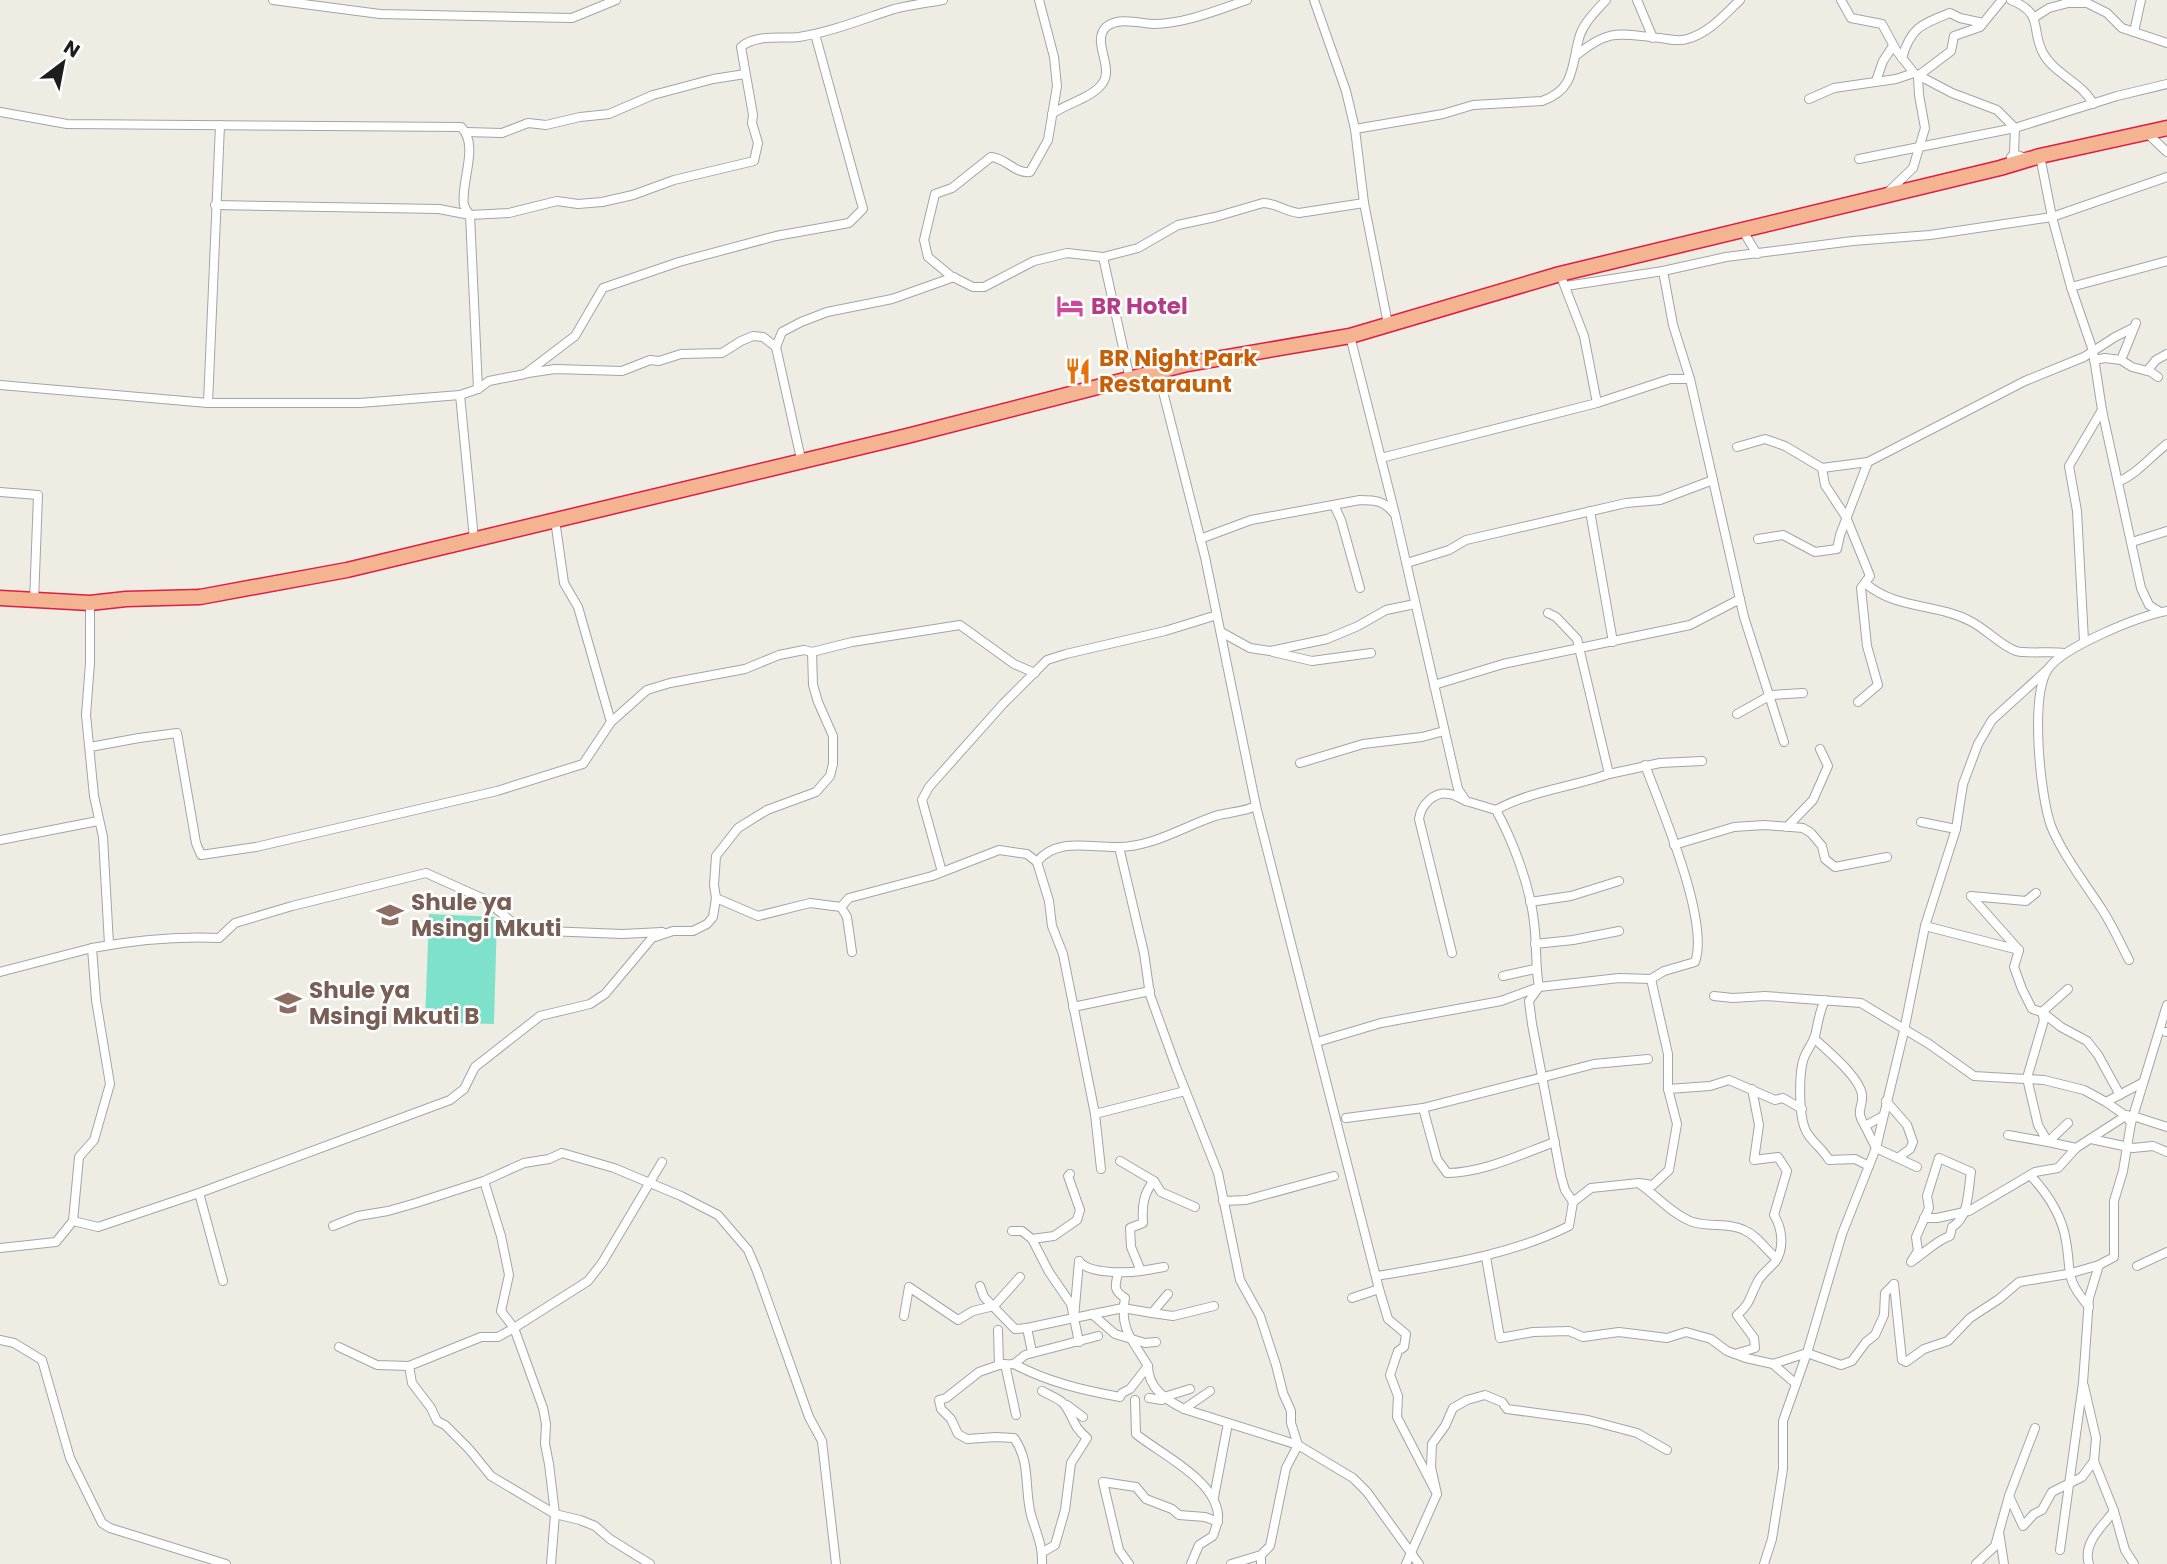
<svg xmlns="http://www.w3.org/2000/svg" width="2167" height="1564" viewBox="0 0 2167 1564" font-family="Poppins,sans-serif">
	<rect width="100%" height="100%" fill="#efede3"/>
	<!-- pitch -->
	<path fill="#7de2c9" d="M 429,914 L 497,917 L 494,1024 L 425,1022 Z"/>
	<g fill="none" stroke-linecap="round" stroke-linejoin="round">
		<!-- minor casing -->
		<g stroke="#a4a4a4" stroke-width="10">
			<g id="minor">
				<path d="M 273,0 L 380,14 L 572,18 L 616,0"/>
				<path d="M 1039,0 L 1054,57 L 1057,86 L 1048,140 L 1030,172 C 1015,174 1006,158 991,157 L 952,188 L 935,194 L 924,240 L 928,257 L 951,276 L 973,287 L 984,287 L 1034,261 L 1067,253 L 1103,257 L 1138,248 L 1178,225 L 1215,217 L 1263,203 C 1276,203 1286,212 1299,213 L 1364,203"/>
				<path d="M 1314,0 L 1346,91 L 1355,129"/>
				<path d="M 1637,0 L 1653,38"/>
				<path d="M 1841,0 L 1851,18 L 1882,24 L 1896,50 L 1914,73 L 1952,93 L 1997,110 L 2015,128 L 2014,154 L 2011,157"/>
				<path d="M 2011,0 C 2045,14 2030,29 2043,53 C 2054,74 2083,83 2093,104"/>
				<path d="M 2066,0 L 2071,3 L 2087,3 L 2107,13 L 2122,28 L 2167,43"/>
				<path d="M 2035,17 L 2049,8 L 2072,2"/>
				<path d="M 2134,32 L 2141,0"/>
				<path d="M 1578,54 C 1611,27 1622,35 1660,38 C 1669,39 1678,42 1687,39 C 1709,33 1724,15 1740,0"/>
				<path d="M 1902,58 C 1911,27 1922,24 1950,13 L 1960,18 L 1983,23"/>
				<path d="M 1918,76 L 1951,51 L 1954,36 L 1980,27 L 2002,0"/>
				<path d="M 1876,81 L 1883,61 L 1893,46"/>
				<path d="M 1809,99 L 1834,88 L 1896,79 L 1914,73"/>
				<path d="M 0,112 L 67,124 L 461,127 C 480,145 460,183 464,205 C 465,209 468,212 470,215 L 509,213 L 557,201 L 578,204 L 602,202 L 633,195 L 674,180 L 754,161 L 758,143 L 752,123 L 753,115 L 741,47 C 756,34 780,39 799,37 C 831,32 863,19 894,9 C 910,5 927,3 943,0"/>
				<path d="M 1052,114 C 1067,103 1090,99 1102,84 C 1115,67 1091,42 1106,27 C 1118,17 1139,23 1153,24 C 1184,24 1218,10 1247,0"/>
				<path d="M 466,132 L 502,133 L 528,123 L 546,125 L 580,117 L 609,114 L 653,95 L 713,79 L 745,74"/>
				<path d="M 2147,133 L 2167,152"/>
				<path d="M 2014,154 L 2023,157 L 2040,156 L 2052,217 L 2071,287 L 2093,351 L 2102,410 L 2141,588 L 2149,605 L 2160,612"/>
				<path d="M 1859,159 L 2015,128 L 2117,96 L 2167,84"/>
				<path d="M 1887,193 L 1913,168 L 1925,128 L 1919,95 L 1918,76"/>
				<path d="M 215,205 L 439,209 L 470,215 L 478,389"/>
				<path d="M 1743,231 L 1757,254"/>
				<path d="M 1103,257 L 1130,379"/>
				<path d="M 1663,271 L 1673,325 L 1690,379"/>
				<path d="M 1560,274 L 1584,336 L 1597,403 L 1670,379 L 1690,379 L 1744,617 L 1784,742"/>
				<path d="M 1566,286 L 1663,271 L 1726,257 L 1853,241 L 1930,235 L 2052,217 L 2167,177"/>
				<path d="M 2071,287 L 2167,261"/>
				<path d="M 1388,324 L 1364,203 L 1355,129 L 1443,114 L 1473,105 L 1542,101 C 1577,89 1571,63 1580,35 C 1585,21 1597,10 1606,0"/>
				<path d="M 1350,336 L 1395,514 L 1458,789 L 1466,801 L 1496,810 C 1513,841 1530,886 1534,922 C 1537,944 1535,965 1539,987 L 1529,1001 L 1532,1024 L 1561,1176 L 1565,1190 L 1573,1202"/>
				<path d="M 776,347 L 782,332 L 801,322 L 827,312 L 892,299 L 954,277"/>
				<path d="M 2094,360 L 2105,358 L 2121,360 L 2132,367 L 2151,372 L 2158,377"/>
				<path d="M 2121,360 L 2136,323"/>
				<path d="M 2147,371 L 2156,360 L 2167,354"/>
				<path d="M 1158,372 L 1205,557 L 1256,806 L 1379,1289 L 1388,1319 L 1406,1334 L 1404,1347 L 1398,1351 L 1390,1375 L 1398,1396 L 1397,1417 L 1437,1494"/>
				<path d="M 528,373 L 555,369 L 622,371 L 650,360 L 659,361 L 681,354 L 722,353 L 741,341 L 753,336 L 763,337 L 776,347 L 801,459"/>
				<path d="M 0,385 L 208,403 L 360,403 L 460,395 L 478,389 L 489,381 L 525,374 L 575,336 L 603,288 L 679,262 L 776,236 L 849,223 L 863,209 L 815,34"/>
				<path d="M 460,395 L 474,539"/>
				<path d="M 208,403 L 220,125"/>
				<path d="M 1737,447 L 1765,439 L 1785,446 L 1822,468 L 1868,462"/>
				<path d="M 1381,458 L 1597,403"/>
				<path d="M 1822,468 L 1825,485 L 1846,517 L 1870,576 L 1861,588 L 1867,646 L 1878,685 L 1858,702"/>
				<path d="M 2118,482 C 2137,474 2150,457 2167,444"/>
				<path d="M 0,492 L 38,495 L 34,602"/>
				<path d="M 1334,505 L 1341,520 L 1360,588"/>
				<path d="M 1590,511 L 1613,642"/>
				<path d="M 1200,539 L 1251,520 L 1360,500 C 1376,500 1384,501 1394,513"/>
				<path d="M 1758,539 L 1783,535 L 1815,552 L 1837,549 L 1840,535 L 1868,462 L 2025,381 L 2084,357 L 2115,337 L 2133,328"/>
				<path d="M 2132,542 L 2167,531"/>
				<path d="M 1407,563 L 1449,550 L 1466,540 L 1626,503 L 1660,500 L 1713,480"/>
				<path d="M 1865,583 C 1896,610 1936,603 1970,621 C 1985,628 2001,646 2016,651 C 2025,654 2053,651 2064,653"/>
				<path d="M 90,603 L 90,663 L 86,715 L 94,796 L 103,837 L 109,944"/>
				<path d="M 1548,613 L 1556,617 L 1577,639 L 1609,774 L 1660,763 L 1702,761"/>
				<path d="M 1221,632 L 1250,648 L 1270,651 L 1327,639 L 1358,626 L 1386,610 L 1415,604"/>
				<path d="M 2084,641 L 2077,511 L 2069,466 L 2102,410"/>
				<path d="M 1273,652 L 1312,661 L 1371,653"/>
				<path d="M 1434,685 L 1503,664 L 1690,625 L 1740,599"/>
				<path d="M 1737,714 L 1771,695 L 1803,693"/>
				<path d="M 611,722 L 647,690 L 670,683 L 745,669 L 779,655 L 804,650 L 812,652 L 852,642 L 960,625 L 1014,664 L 1035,673"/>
				<path d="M 90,747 L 139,738 L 177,733 L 196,843 L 201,855 L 256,847 L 497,791 L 583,764 L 611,722 L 578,607 L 564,583 L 555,520"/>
				<path d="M 1300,763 L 1363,744 L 1422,737 L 1444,731"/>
				<path d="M 1496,810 C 1530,791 1572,787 1609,774"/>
				<path d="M 1921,822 L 1956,829"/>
				<path d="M 1787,827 L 1813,800 L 1828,766 L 1820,749"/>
				<path d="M 0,840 L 98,821"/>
				<path d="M 1674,845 L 1734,827 L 1764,825 L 1803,828 L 1811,833 L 1822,846 L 1825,859 L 1835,867 L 1887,857"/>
				<path d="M 1119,847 L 1144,953 L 1150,995 L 1176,1067 L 1218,1173 L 1240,1280 L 1260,1316 L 1276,1365 L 1283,1393 L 1291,1411 L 1291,1423 L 1298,1445 L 1286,1468 L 1270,1546 L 1261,1555"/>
				<path d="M 1037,862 C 1056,837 1091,848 1118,847 C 1152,847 1183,827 1215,816 C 1228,812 1244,812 1256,806"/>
				<path d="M 942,872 L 922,800 L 929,787 L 1003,704 L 1047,660 L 1066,654 L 1165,631 L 1217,615"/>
				<path d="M 1971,896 L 2018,949"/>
				<path d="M 1971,896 L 2026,901 L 2036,893"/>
				<path d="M 716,898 L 758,916 L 810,903 L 841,907 L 847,917 L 852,952"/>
				<path d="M 1530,902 L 1571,896 L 1619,881"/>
				<path d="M 841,907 L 849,898 L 932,876 L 999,850 L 1027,854 L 1037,862 L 1049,901 L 1052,926 L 1063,954 L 1095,1114 L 1101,1169"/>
				<path d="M 1925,926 L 2019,950"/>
				<path d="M 1535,944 L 1573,940 L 1619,931"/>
				<path d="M 2019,950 L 2014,967 L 2022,989 L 2032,1009 L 2042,1012 L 2061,1027 L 2087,1041 L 2098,1055 L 2120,1095"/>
				<path d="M 1452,953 L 1419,819 C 1421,805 1434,791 1449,794 C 1454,794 1461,799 1466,801"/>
				<path d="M 2129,960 C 2120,943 2112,924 2101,908 C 2084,882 2063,855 2051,826 C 2040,795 2030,696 2048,669 C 2064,646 2140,616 2167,611"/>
				<path d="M 0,972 L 92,948"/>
				<path d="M 1503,976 L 1535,969"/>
				<path d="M 2068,989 L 2042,1012 L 2044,1020 L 2027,1078 L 2038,1125 L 2048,1142 L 2076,1148"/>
				<path d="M 1714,996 L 1733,998 L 1765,996 L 1861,1003 L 1929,1044 L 1974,1076 L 2044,1080 L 2084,1090 L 2106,1102 L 2126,1116 L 2131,1123"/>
				<path d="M 1825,1000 C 1819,1012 1818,1024 1815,1036 C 1812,1045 1805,1052 1803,1061 C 1799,1075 1799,1111 1804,1126 C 1808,1140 1822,1147 1829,1160 L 1855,1159 L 1869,1166"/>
				<path d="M 1073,1007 L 1150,991"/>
				<path d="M 2166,1032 L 2167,1032"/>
				<path d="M 1814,1038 C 1827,1051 1858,1075 1862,1094 C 1864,1109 1854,1108 1865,1126"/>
				<path d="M 1317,1042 L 1381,1023 L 1501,1001 L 1539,987 L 1619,978 L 1651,979 L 1664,971 L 1695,962 C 1710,921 1661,808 1645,765"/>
				<path d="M 1668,1089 L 1710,1086 L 1729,1080 L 1775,1100 L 1783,1098 L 1802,1109"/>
				<path d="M 1886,1101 L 1907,1125 L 1913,1142 L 1910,1149 L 1899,1157"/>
				<path d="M 2106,1102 L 2142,1083"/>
				<path d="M 1423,1108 L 1437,1159 L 1447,1173 C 1483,1173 1521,1154 1555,1142"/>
				<path d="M 1095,1114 L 1185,1091"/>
				<path d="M 1883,1116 L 1865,1126 L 1876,1148 L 1917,1167"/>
				<path d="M 2133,1116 L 2167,1127"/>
				<path d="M 1346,1118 L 1423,1108 L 1594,1064 L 1648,1059"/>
				<path d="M 2008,1135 L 2048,1142 L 2068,1123"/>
				<path d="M 2091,1139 L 2133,1148 L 2153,1146 L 2167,1152"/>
				<path d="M 1939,1158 L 1971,1172 C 1968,1190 1969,1218 1952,1227 L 1950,1236 C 1935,1241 1924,1254 1911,1262 L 1918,1251 L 1916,1237 L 1929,1208 L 1927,1196 Z"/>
				<path d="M 1120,1161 L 1154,1181 L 1161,1192 L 1195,1207"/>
				<path d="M 2030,1175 C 2048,1194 2062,1215 2066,1241 C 2072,1275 2064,1277 2089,1307"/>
				<path d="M 484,1181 L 501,1236 L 509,1275 L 501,1311 L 514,1328 L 543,1408 L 546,1424 L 545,1444 L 549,1464 L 555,1514 L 551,1564"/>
				<path d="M 1154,1181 C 1143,1193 1142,1207 1143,1223 L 1130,1228 L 1131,1247 L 1141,1271 L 1164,1267"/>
				<path d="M 1641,1185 C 1658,1197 1671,1213 1690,1221 C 1707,1228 1728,1222 1744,1230 C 1758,1236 1765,1249 1777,1259"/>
				<path d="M 199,1193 L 223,1281"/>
				<path d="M 1223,1201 L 1246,1200 L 1334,1176"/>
				<path d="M 1924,1218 L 1937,1218 L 1969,1211 L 2035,1172 L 2058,1168 L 2076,1148 L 2127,1115"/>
				<path d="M 73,1221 L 79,1157 L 94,1140 L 110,1084 L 96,1000 L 92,948 C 135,940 176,936 219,938 L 235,923 L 292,906 L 426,873 L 484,899 L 522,930 L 622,934 L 662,932"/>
				<path d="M 333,1226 L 358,1216 L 388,1211 L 416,1203 L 484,1181 L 524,1163 L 549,1159 L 562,1153 L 614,1168 L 681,1196 L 718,1215 L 748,1250 L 757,1271 L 809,1417 L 822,1441 L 836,1564"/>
				<path d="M 1012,1231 L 1022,1231 L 1032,1239 L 1049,1272 L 1071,1304 L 1079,1342"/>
				<path d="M 1032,1239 L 1054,1236 L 1077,1220 L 1080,1210 L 1068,1176 L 1070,1174"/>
				<path d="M 0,1248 L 56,1242 L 73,1221 L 98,1227 L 199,1193 L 450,1100 L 464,1089 L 475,1067 L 540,1016 L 590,1004 L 605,994 L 652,938 L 673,931 L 693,931 L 707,924 L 713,917 L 716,898 L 714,885 L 716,856 L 738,828 L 767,810 L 816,792 L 830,776 L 833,764 L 833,736 L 818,702 L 813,685 L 812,652"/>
				<path d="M 1486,1257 L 1500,1338 L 1533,1332 L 1569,1331 L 1583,1337 L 1619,1332 L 1667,1338 L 1686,1332 L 1711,1339 L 1727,1351 L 1746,1358 L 1773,1364 L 1807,1353 L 1841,1365 L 1852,1361 L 1866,1342 L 1875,1335 L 1884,1315 L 1885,1293 L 1894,1284"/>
				<path d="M 1079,1261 L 1074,1318 L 1123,1308 L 1152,1313 L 1168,1294"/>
				<path d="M 1079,1261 C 1088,1274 1126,1273 1141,1271"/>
				<path d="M 2137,1266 L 2167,1252"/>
				<path d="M 1377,1276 C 1442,1265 1509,1256 1569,1226 L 1573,1202 L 1591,1188 L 1639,1183 L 1653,1185 L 1669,1170 L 1677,1124 L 1668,1089 L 1668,1054 L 1651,979"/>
				<path d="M 1894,1284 L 1902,1360 L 1906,1362 L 1924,1349 L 1948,1341 L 1970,1318 L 1999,1299 L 2019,1282 L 2068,1274 L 2099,1265"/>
				<path d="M 980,1286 L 984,1297 L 1015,1329 L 1027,1328"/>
				<path d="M 1352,1298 L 1379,1289"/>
				<path d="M 1152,1313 L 1173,1316 L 1214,1306"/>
				<path d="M 1092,1314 L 1115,1334 L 1145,1343 L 1156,1342"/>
				<path d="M 904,1316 L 909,1287 L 958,1320 L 973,1311 L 994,1306 L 1020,1277"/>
				<path d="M 998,1330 L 999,1365"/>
				<path d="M 0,1340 L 14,1343 L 42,1360 L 70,1458 L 102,1523 L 110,1528 L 226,1564"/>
				<path d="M 339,1347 L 377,1365 L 409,1366 L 481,1337 L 498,1337 L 514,1328 L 588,1281 L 602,1263 L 662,1162"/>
				<path d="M 1032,1352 L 1027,1328 L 1074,1318"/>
				<path d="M 1735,1354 L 1755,1348 L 1754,1338 L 1737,1315 C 1751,1303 1749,1298 1757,1283 C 1760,1275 1769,1269 1775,1262 C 1785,1248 1782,1228 1774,1215 L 1787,1171 L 1778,1157 L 1754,1160 L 1759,1125 L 1752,1089"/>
				<path d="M 1005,1364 L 1016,1415"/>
				<path d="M 1014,1364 C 1048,1382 1082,1390 1120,1397 L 1122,1393 L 1130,1389 L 1148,1366 C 1133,1340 1119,1330 1125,1298 C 1113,1290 1115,1286 1118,1273"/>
				<path d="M 1773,1364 L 1796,1384"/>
				<path d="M 409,1366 L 412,1383 L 431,1408 L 437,1421 L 445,1425 L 469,1449 L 491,1476 L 555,1514 L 580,1520 L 595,1526 L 610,1539 L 650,1564"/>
				<path d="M 1148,1366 C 1148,1388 1166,1400 1184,1409 L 1210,1391"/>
				<path d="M 1042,1391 C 1049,1395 1058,1398 1063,1403 C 1074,1416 1071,1425 1087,1438 L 1071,1463 L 1065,1510 L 1055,1545 L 1043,1552"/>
				<path d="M 1149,1398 L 1162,1400 L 1164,1397 L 1190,1389"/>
				<path d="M 1135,1400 L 1136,1434 C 1162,1455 1214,1479 1218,1514 C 1219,1521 1215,1529 1213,1536 L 1199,1545 L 1191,1564"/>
				<path d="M 1067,1405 L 1083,1417"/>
				<path d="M 1184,1409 L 1298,1445 L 1353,1478 L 1367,1492 L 1419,1564"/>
				<path d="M 2009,1496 L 2023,1526 L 2034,1514 L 2042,1510 L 2052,1492 L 2082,1477 L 2094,1461 L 2096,1438 L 2084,1386"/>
				<path d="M 1214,1497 L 1228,1423"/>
				<path d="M 2114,1511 L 2125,1550 L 2134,1564"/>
				<path d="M 1999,1532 L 2004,1564"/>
				<path d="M 2060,1550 L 2083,1383 L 2089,1298 L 2099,1265 L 2114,1257 L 2114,1201 L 2123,1171 L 2131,1123 L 2167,1005"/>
				<path d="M 1042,1564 C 1043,1546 1036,1532 1031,1515 C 1024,1488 1031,1462 1014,1438 L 996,1437 L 967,1439 L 958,1434 L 951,1419 L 941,1409 L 939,1400 L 946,1398 L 979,1372 L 999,1365 L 1014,1364 L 1025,1355 L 1098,1336"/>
				<path d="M 1129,1564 L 1119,1550 L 1103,1482 L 1136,1487 L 1146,1499 L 1172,1509 L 1179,1515 L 1205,1517 L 1218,1522"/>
				<path d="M 1231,1564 L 1261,1555 L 1261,1564"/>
				<path d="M 1406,1564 L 1437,1494 L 1431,1467 L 1432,1444 L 1445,1426 L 1453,1408 L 1467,1400 L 1485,1395 L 1502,1402 L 1507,1409 L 1588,1420 L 1637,1433 L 1667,1450"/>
				<path d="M 1764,1564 L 1772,1539 L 1783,1469 L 1783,1421 L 1807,1353 L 1842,1234 L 1876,1148 L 1904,1031 L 1925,926 L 1956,829 L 1963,784 L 1978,744 L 1992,720 L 2047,670"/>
				<path d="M 1976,1564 L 1995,1546 L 2009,1496 L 2035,1428"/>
				<path d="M 2089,1564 C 2082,1543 2103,1526 2114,1511 L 2094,1461"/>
			</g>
		</g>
		<!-- trunk casing -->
		<g stroke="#e01d45" stroke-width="17">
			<path id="trunk" d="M 0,598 L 90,603 L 126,599 L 200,597 L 347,570 L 907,436 L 1187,364 L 1350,336 L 1560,274 L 2000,168 L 2040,156 L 2167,128"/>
		</g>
		<!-- minor -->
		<use href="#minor" stroke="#fff" stroke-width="8"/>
		<!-- trunk -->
		<use href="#trunk" stroke="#f4b492" stroke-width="14"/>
	</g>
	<!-- icons -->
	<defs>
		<g id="hotel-bare" transform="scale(2.1)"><path d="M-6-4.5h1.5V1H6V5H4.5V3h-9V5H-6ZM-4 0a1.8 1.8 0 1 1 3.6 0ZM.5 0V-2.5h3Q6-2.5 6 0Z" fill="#d1479c" stroke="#fff" stroke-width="2.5" paint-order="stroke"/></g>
		<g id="restaurant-bare" transform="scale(2.1)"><path d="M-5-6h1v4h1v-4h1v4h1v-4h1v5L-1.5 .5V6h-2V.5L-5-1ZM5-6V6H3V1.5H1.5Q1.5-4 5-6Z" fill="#e8710a" stroke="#fff" stroke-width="2.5" paint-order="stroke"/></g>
		<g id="school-bare" transform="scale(2.1)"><path d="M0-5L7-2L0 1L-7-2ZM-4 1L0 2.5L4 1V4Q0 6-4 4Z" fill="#8d6e63" stroke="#fff" stroke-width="2.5" paint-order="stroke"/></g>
	</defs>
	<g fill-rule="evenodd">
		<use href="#hotel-bare" x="1070" y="306"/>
		<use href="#restaurant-bare" x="1078" y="371"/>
		<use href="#school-bare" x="390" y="915"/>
		<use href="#school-bare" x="288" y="1003"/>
	</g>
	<g text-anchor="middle" stroke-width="5" stroke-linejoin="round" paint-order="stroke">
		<!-- hotel labels -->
		<g font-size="23" font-weight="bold" fill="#b23c85" stroke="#fff" text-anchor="start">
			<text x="1091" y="314">BR Hotel</text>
		</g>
		<!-- food labels -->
		<g font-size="23" font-weight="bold" fill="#c56008" stroke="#fff" text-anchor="start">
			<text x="1099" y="366">BR Night Park<tspan x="1099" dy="26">Restaraunt</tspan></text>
		</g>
		<!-- education labels -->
		<g font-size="23" font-weight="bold" fill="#785e54" stroke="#fff" text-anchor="start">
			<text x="411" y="910">Shule ya<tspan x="411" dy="26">Msingi Mkuti</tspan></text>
			<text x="309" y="998">Shule ya<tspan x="309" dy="26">Msingi Mkuti B</tspan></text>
		</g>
	</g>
	<!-- north arrow -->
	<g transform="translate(63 63) rotate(32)" stroke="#ffffff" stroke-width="5" paint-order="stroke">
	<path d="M0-5L12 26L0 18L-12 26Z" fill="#1d1d1d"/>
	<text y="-10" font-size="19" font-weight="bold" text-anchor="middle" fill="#1d1d1d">N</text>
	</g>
</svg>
